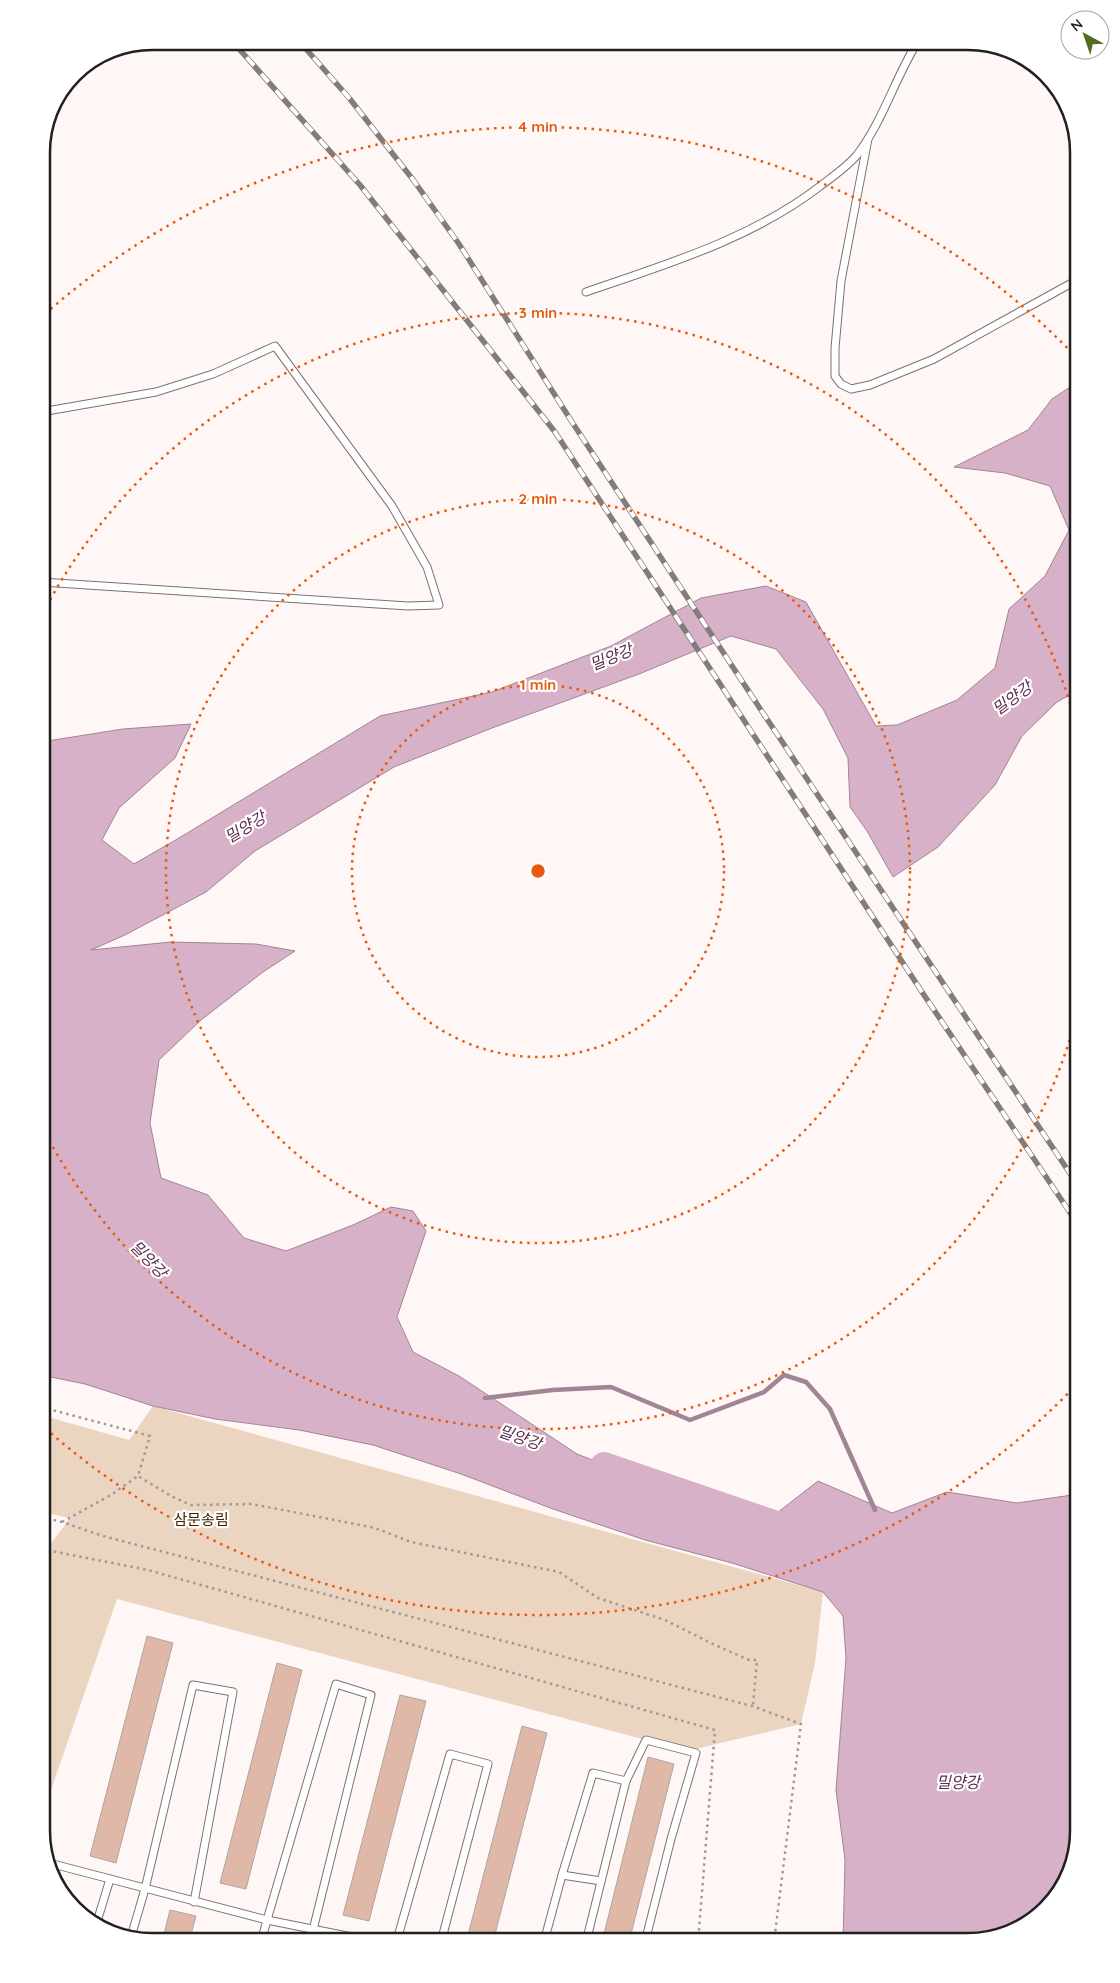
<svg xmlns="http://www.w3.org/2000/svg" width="1120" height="1983" viewBox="0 0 1120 1983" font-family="Quicksand,'Noto Sans KR',sans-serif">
	<rect width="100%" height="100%" fill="#fff7f6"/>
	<!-- green -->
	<path fill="#ebd4c0" d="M 153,1406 L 823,1592 L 815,1663 L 801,1724 L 687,1751 L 117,1599 L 41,1819 L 41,1557 L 70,1518 L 41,1512 L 41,1415 L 129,1440 Z"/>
	<!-- water -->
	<path fill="#d6b1c8" stroke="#a08595" d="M 1079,381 L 1079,690 L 1057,702 L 1022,736 L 995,785 L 938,847 L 893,877 L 867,831 L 850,807 L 848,758 L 823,709 L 776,649 L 731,636 L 639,674 L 492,728 L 394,767 L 255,851 L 206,892 L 125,935 L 91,950 L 171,942 L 256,944 L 295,951 L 263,972 L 201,1020 L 159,1060 L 150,1123 L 161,1178 L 208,1195 L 244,1238 L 286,1251 L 353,1225 L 391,1207 L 413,1211 L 426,1231 L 397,1317 L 413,1352 L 459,1376 L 577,1454 L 698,1501 L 743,1516 L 777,1513 L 818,1481 L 892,1513 L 947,1492 L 1017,1503 L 1079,1494 L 1079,1831 L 1060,1892 L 1017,1930 L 968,1942 L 843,1942 L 845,1860 L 836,1790 L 846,1658 L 843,1616 L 823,1592 L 732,1563 L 645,1540 L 553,1509 L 461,1474 L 373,1445 L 299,1430 L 215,1419 L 153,1406 L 85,1384 L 41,1375 L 41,742 L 123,729 L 191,724 L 175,758 L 119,808 L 102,840 L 134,864 L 179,838 L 380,716 L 492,692 L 611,646 L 701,598 L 766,586 L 806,602 L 876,726 L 897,725 L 957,700 L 995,668 L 1009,609 L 1045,576 L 1069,530 L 1050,486 L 1005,473 L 954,467 L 1028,430 L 1052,399 Z"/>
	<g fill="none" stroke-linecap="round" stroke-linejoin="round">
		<!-- stream -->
		<path stroke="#a08595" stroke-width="4.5" d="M 485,1398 L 553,1390 L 611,1387 L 690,1420 L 764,1392 L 784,1375 L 806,1382 L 830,1409 L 875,1510"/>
		<!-- river -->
		<path stroke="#d6b1c8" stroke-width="28" d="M 604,1466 L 785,1528"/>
	</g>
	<!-- building -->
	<g fill="#e0b8a8" stroke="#aea5a2">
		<path d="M 147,1636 L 173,1643 L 116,1863 L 90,1856 Z"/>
		<path d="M 277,1663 L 302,1670 L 246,1889 L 220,1883 Z"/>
		<path d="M 400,1695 L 426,1701 L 369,1921 L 343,1915 Z"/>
		<path d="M 522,1726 L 547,1733 L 493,1942 L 479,1942 L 467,1939 Z"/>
		<path d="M 648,1757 L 674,1764 L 629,1942 L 602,1942 Z"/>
		<path d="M 170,1910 L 196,1916 L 189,1942 L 162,1942 Z"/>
	</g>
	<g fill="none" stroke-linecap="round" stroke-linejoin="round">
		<!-- service casing -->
		<g stroke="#7b7271" stroke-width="9">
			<g id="service">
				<path d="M 868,139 L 841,281 L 835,348 L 835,376 L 841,384 L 851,389 L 870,385 L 934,359 L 1079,279"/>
				<path d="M 586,292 C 667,264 751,239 819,187 C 832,177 847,167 857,155 C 883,121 895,78 918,41"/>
				<path d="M 41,582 L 408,606 L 439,605 L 427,567 L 392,506 L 275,346 L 213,374 L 156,392 L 41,412"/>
				<path d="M 49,1863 L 267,1920 L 336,1684 L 371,1695 L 313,1930"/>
				<path d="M 562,1875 L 593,1773 L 626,1781 L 646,1740 L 696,1753 L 671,1839 L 645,1942"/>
				<path d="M 96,1925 L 110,1879"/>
				<path d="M 131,1937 L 145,1889 L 193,1685 L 233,1692 L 194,1902"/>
				<path d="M 545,1938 L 562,1875 L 601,1881"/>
				<path d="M 261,1942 L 267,1920 L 352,1937 L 397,1940 L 450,1754 L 488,1764 L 441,1942"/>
				<path d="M 538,1942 L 545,1938 L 555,1942"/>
				<path d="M 586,1942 L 626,1781"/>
			</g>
		</g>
		<!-- path -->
		<g stroke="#9f9999" stroke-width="2.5" stroke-dasharray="2.5 4" stroke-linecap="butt">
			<path d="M 41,1407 L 150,1436 L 138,1476 L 171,1496 L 191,1505 L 252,1504 L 375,1528 L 411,1542 L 559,1572 L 598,1598 L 665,1620 L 713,1644 L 749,1660 L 757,1660 L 753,1705"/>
			<path d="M 41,1517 L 62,1522 L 103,1536 L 752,1706 L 801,1724 L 774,1942"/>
			<path d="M 62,1522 L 111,1495 L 138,1476"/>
			<path d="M 41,1549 L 148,1570 L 715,1730 L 698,1942"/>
		</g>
		<!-- service -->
		<use href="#service" stroke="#fff" stroke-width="7"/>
		<!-- rail casing -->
		<g stroke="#827d7c" stroke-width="5.5">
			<g id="rail">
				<path d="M 232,41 L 360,185 L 555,432 L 922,992 L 1079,1226"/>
				<path d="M 299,41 L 350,99 L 414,181 L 459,244 L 572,422 L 761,710 L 1079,1187"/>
			</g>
		</g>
		<!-- rail -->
		<use href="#rail" stroke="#fff" stroke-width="4" stroke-dasharray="11" stroke-linecap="butt"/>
	</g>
	<!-- distance rings -->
	<g fill="none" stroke="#e8590c" stroke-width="2.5" stroke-dasharray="2.5 5">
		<circle cx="538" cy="871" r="186"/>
		<circle cx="538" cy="871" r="372"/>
		<path d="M1078 1011A558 558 0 0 1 43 1129M43 613A558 558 0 0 1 1078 731"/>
		<path d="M1078 1383A744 744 0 0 1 45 1428M45 314A744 744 0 0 1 1078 359"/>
	</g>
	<g text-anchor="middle" stroke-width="4.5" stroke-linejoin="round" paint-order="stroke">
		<!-- park labels -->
		<g font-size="15" fill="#402200" stroke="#fff">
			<text x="201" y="1525">삼문송림</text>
		</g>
		<!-- water labels -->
		<g font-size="16" font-style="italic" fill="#5b2c4c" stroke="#fff">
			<text transform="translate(611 657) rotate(-22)" y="6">밀양강</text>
			<text transform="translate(1012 698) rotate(-36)" y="6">밀양강</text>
			<text transform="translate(245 827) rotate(-31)" y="6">밀양강</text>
			<text transform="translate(149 1259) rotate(46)" y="6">밀양강</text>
			<text transform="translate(520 1437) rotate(19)" y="6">밀양강</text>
			<text x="958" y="1788">밀양강</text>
		</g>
	</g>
	<!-- crop -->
	<path d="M0 0H1120V1983H0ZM152 50H968A102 102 0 0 1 1070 152V1831A102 102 0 0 1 968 1933H152A102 102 0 0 1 50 1831V152A102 102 0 0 1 152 50Z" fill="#fff" fill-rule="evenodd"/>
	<path fill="none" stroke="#221f1f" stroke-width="2.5" d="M152 50H968A102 102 0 0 1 1070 152V1831A102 102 0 0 1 968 1933H152A102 102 0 0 1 50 1831V152A102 102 0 0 1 152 50Z"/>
	<circle cx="538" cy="871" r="8" fill="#e8590c" stroke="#fff" stroke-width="2.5"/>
	<g font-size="15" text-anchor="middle" font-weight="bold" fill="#e8590c" stroke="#fff" stroke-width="4.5" stroke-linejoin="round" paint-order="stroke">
		<text x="538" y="132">4 min</text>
		<text x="538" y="318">3 min</text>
		<text x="538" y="504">2 min</text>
		<text x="538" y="690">1 min</text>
	</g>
	<!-- north arrow -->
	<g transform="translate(1085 35) rotate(320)"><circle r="24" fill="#ffffff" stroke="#a7a5a5"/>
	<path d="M0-4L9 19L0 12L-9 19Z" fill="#516c1f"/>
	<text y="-8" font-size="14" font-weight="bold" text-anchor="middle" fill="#221f1f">N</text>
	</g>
</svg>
